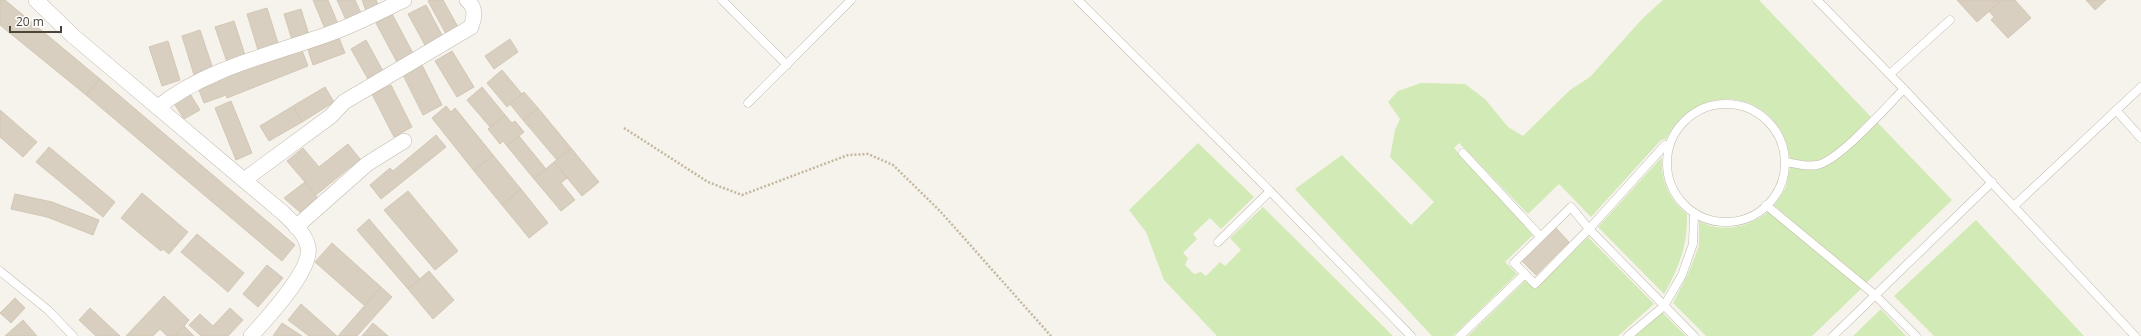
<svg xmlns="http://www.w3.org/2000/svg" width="2141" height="336" viewBox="0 0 2141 336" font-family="'Open Sans',sans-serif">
	<rect width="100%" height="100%" fill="#f6f3ec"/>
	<!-- green -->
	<g fill="#d2eab5">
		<path d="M 1663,0 L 1759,0 L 1871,117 C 1856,132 1839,152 1818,160 C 1810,163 1799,162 1790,160 C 1782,90 1698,77 1666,139 L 1661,140 L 1591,217 L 1559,184 L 1528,214 L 1459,143 L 1454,148 L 1533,235 L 1505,262 L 1517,274 L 1453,336 L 1432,336 L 1295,189 L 1342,155 L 1411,225 L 1434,202 L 1390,157 L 1395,130 L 1400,119 L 1388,102 L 1398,91 L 1421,83 L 1465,84 L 1485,99 L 1508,127 L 1523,136 L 1570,90 L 1590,77 L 1643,18 Z"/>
		<path d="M 1877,122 L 1952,200 L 1866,283 L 1774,206 L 1786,187 L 1790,167 L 1818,168 Z"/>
		<path d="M 1198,143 L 1254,197 L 1221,229 L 1210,218 L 1193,234 L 1197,239 L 1183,253 L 1188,258 L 1185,265 L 1194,274 L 1201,272 L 1206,276 L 1220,262 L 1225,266 L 1241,250 L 1230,238 L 1263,207 L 1393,336 L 1217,336 L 1164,280 L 1146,232 L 1129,210 Z"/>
		<path d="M 1662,157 C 1660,180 1669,200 1687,214 C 1688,244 1679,268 1664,294 L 1598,227 Z"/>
		<path d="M 1769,211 L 1862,288 L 1812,336 L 1706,336 L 1673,303 L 1688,274 L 1699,246 L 1699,221 C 1722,234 1750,227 1769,211 Z"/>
		<path d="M 1976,220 L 2084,336 L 1934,336 L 1894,296 Z"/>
		<path d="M 1588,237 L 1654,304 L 1618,336 L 1468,336 L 1526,280 L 1534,289 Z"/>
		<path d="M 1881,309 L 1906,336 L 1853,336 Z"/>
		<path d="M 1662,312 L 1686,336 L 1635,336 Z"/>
	</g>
	<!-- building -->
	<g fill="#d8cfc1" stroke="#d3c7b4">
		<path d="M 0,0 L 5,0 L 100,79 L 86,95 L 0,25 Z"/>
		<path d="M 313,0 L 328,0 L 338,24 L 325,29 Z"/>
		<path d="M 337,0 L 355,0 L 361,13 L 346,20 Z"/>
		<path d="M 362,0 L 376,0 L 379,6 L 366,11 Z"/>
		<path d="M 430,0 L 443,0 L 458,27 L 446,34 L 428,1 Z"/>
		<path d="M 1957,0 L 2002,0 L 1977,22 Z"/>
		<path d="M 2002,0 L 2015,0 L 2031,18 L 2008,38 L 1991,20 L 1994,17 L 1989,11 Z"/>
		<path d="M 2086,0 L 2106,0 L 2095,10 Z"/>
		<path d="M 426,5 L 443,37 L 426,47 L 408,14 Z"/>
		<path d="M 267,8 L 278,43 L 258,50 L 247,14 Z"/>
		<path d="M 301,9 L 309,35 L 292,40 L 284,14 Z"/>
		<path d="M 392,14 L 414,55 L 398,64 L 376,23 Z"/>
		<path d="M 234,21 L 245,55 L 227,62 L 215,27 Z"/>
		<path d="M 200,30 L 214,72 L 195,78 L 182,36 Z"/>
		<path d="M 339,38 L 345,53 L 313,65 L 308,50 Z"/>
		<path d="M 510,39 L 518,52 L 494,69 L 485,56 Z"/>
		<path d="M 366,40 L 383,71 L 368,79 L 351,49 Z"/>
		<path d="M 168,41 L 180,80 L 162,86 L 149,47 Z"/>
		<path d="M 300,45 L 308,66 L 227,98 L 226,95 L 204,103 L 199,90 L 220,81 L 219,78 Z"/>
		<path d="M 452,51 L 474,87 L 457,97 L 435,61 Z"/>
		<path d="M 421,63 L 442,105 L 423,115 L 402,73 Z"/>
		<path d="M 502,70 L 522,94 L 507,107 L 487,83 Z"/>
		<path d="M 100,79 L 295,245 L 282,261 L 86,95 Z"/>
		<path d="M 391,85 L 412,127 L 394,137 L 372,94 Z"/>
		<path d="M 325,87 L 334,102 L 302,122 L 293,106 Z"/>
		<path d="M 482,87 L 505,115 L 490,127 L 467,100 Z"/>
		<path d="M 189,92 L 200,110 L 184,119 L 173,102 Z"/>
		<path d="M 524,92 L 538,108 L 523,120 L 510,104 Z"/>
		<path d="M 231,101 L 252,153 L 236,160 L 215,108 Z"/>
		<path d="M 293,106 L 302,122 L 269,141 L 260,126 Z"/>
		<path d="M 446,106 L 451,112 L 455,108 L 493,155 L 474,171 L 432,118 Z"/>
		<path d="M 538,108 L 571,148 L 557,160 L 523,120 Z"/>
		<path d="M 0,110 L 37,142 L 23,157 L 0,137 Z"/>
		<path d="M 505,115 L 512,123 L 515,121 L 524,132 L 507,146 L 503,141 L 500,144 L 488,129 Z"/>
		<path d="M 436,135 L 446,147 L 381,199 L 370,185 L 390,168 L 393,171 Z"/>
		<path d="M 519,136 L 546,169 L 534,179 L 507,146 Z"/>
		<path d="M 348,144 L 360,159 L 316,195 L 287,161 L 303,148 L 319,167 Z"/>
		<path d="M 49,147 L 115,202 L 103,217 L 36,162 Z"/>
		<path d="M 571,148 L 599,182 L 582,196 L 554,162 Z"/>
		<path d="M 493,155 L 521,189 L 502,205 L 474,171 Z"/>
		<path d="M 554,162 L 567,178 L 561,183 L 575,200 L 561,211 L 534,179 Z"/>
		<path d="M 305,182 L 319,200 L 302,214 L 284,198 Z"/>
		<path d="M 521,189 L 548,223 L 529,238 L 502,205 Z"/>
		<path d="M 408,191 L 458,251 L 435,270 L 384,210 Z"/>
		<path d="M 142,193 L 188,232 L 169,254 L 163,249 L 161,251 L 121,218 Z"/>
		<path d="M 15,194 L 52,202 L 99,220 L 93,235 L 47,217 L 11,209 Z"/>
		<path d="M 369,219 L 420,279 L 408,289 L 357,230 Z"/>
		<path d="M 1555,227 L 1569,242 L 1536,275 L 1521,260 Z"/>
		<path d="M 197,234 L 244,273 L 228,292 L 181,252 Z"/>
		<path d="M 332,243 L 381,287 L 365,306 L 315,262 Z"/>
		<path d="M 267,265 L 283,278 L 258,307 L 243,294 Z"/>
		<path d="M 429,271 L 454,300 L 433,319 L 408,289 Z"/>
		<path d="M 381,287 L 392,297 L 357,336 L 338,336 Z"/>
		<path d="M 164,296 L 189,320 L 184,326 L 175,336 L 167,336 L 160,329 L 153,336 L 126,336 Z"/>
		<path d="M 15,298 L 25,308 L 11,323 L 0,313 Z"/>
		<path d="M 301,304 L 337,336 L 309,336 L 288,320 Z"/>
		<path d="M 90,308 L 120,336 L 96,336 L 79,320 Z"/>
		<path d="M 230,308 L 243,320 L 228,336 L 201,336 L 189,325 L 200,314 L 213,326 Z"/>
		<path d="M 23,320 L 37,336 L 5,336 Z"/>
		<path d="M 282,323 L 302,336 L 273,336 Z"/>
		<path d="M 373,323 L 388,336 L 362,336 Z"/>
		<path d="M 184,326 L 194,336 L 175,336 Z"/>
	</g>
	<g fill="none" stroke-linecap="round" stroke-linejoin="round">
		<!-- lane casing -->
		<g stroke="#c2bbae" stroke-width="9">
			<g id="lane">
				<path d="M 722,0 L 787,65"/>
				<path d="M 1078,0 L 1270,191 L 1411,336"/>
				<path d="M 1817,0 L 1904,89 L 2135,336"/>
				<path d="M 1890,74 L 1950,20"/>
				<path d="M 748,103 L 851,0"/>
				<circle cx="1726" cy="163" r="59"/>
				<path d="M 2116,110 L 2141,138"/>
				<path d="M 1669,146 L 1665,145 L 1589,229 L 1535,284 L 1514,263 L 1571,207 L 1589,229 L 1694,336"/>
				<path d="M 1463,153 L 1540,236"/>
				<path d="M 1787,162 C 1797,164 1807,167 1817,165 C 1839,161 1887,106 1904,89"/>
				<path d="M 1766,205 L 1875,295 L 1916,336"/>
				<path d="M 2014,206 L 2141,87"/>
				<path d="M 1218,242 L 1270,191"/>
				<path d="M 0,271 L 48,310 L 73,336"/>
				<path d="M 1460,336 L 1525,274"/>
				<path d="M 1628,336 L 1664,306 L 1682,275 L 1693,244 L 1694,213"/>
				<path d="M 1833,336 L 1992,182"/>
			</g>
		</g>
		<!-- street casing -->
		<g stroke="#c2bbae" stroke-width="16">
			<g id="street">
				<path d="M 36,0 L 72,35 L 283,213 C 293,223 305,233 308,247 C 313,270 266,319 251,336"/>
				<path d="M 158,107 C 208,67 275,54 334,32 C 358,23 381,11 404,0"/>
				<path d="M 244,180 L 331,116 L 344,102 L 471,27 C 475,16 476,8 467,0"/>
				<path d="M 296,227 L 367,164 L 404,141"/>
			</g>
		</g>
		<!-- path -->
		<path stroke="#c4b79f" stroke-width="2.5" stroke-dasharray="2 2" stroke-linecap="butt" d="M 624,128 L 708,182 L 742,195 L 848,155 L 868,154 L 893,165 L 940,211 L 1051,336"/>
		<!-- lane -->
		<use href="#lane" stroke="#fff" stroke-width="8"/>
		<!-- street -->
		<use href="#street" stroke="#fff" stroke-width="15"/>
	</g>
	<!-- scale -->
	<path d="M10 26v6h51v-6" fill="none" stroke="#4b4439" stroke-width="2"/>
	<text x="16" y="26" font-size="12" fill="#4b4439" stroke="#ffffff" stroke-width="3" paint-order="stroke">20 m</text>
</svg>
